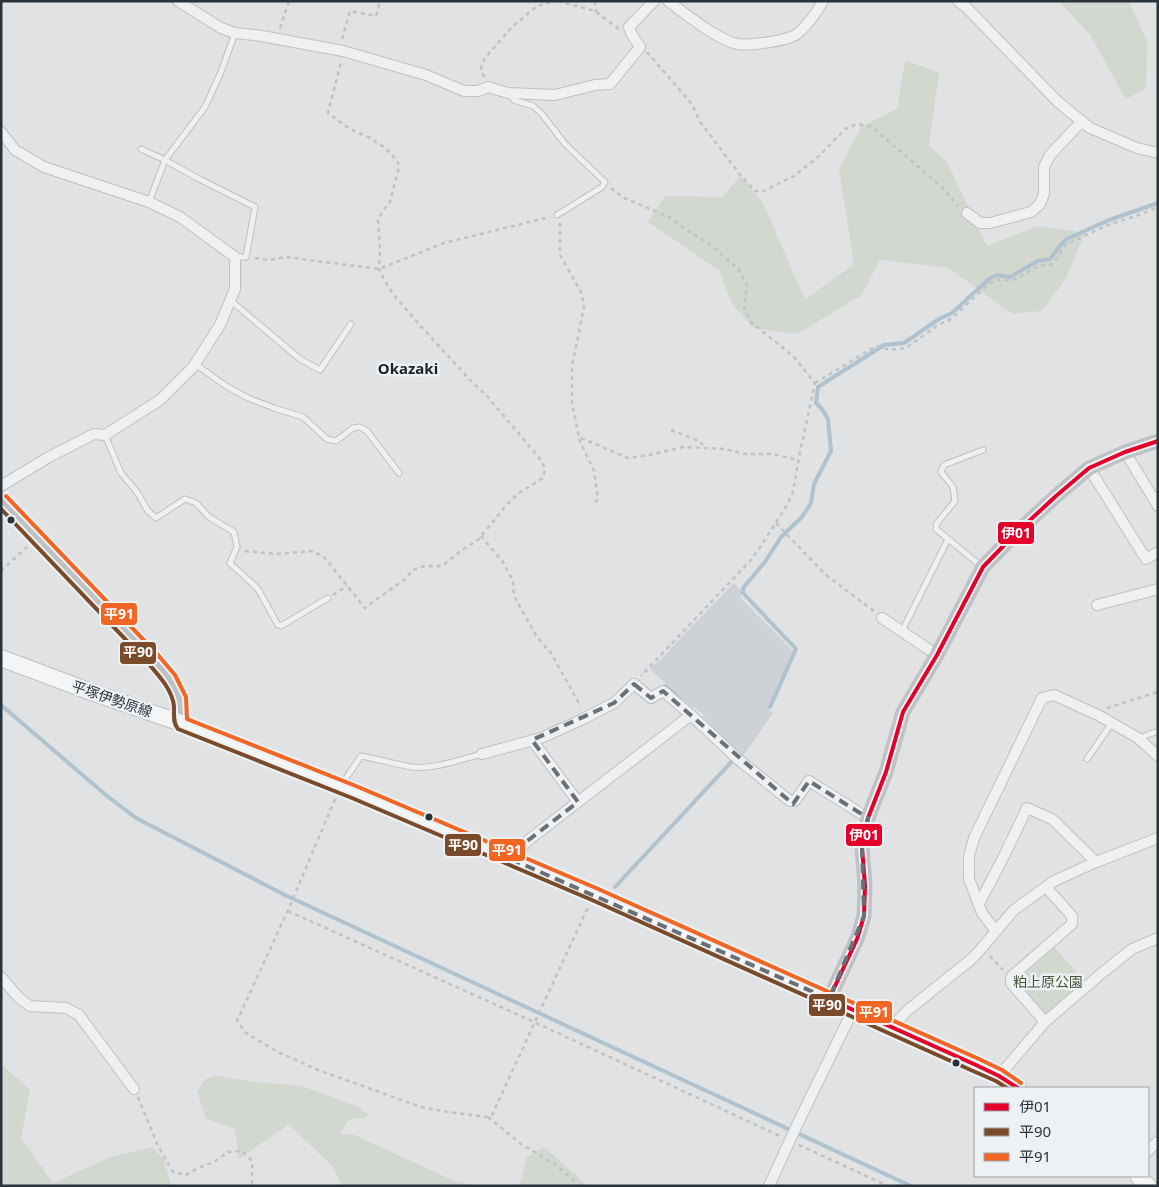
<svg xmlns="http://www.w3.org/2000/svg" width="1159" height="1187" viewBox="0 0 1159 1187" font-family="'Noto Sans','Noto Sans JP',sans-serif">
	<rect width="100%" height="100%" fill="#e0e2e4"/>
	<!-- built -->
	<path fill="#ced2d7" d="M 734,583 L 741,590 L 741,598 L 795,653 L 768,709 L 773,713 L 743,756 L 702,717 L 704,715 L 694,706 L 692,708 L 650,669 L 670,650 L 670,649 Z"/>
	<!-- green -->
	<g fill="#d2d8d0">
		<path d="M 1059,1 L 1129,1 L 1147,42 L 1146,88 L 1126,99 L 1091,36 Z"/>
		<path d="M 905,61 L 939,72 L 929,146 L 947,162 L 987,246 L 1037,226 L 1085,233 L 1066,278 L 1042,311 L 1012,314 L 949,268 L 880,260 L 861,296 L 848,303 L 798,334 L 753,328 L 735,307 L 728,296 L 720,271 L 648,222 L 665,196 L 722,197 L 741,176 L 763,203 L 805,300 L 854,264 L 839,169 L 861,127 L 897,109 Z"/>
		<path d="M 1053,946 L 1085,981 L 1049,1013 L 1043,1013 L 1016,984 L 1017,977 Z"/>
		<path d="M 1,1064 L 30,1090 L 21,1138 L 53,1183 L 111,1157 L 152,1147 L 164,1159 L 171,1186 L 1,1186 Z"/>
		<path d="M 216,1076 L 256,1082 L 302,1086 L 359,1107 L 370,1116 L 349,1120 L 339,1134 L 355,1135 L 452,1180 L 477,1186 L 342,1186 L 333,1167 L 289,1124 L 239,1159 L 235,1129 L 206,1119 L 197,1091 L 206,1079 Z"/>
		<path d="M 544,1147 L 588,1186 L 508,1186 L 520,1183 L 527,1157 Z"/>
	</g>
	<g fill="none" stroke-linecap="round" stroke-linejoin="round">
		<!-- stream -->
		<g stroke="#b0c2cd" stroke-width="4">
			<path d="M 665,686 L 680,699"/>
			<path d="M 1,705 L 107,796 L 136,818 L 285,895 L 911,1186"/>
			<path d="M 770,707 L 796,649 L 743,593 L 743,588 L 765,562 L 781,537 L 802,517 L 811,503 L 814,484 L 831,451 L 828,419 L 822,409 L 816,403 L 818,387 L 884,345 L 904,343 L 939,319 L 952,313 L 989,279 L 997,275 L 1010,277 L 1038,261 L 1050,259 L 1062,243 L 1067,239 L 1109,220 L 1158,203"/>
			<path d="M 615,887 L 736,757"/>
		</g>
		<!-- lane casing -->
		<g stroke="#bec0c2" stroke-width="7">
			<g id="lane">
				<path d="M 509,94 L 514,100 L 533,106 L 542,114 L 565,144 L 605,182 L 602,187 L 557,215"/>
				<path d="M 141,149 L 165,160 L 201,180 L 255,207 L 246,257 L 235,257"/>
				<path d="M 149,202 L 165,160 L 205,107 L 221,72 L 235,33"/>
				<path d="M 230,300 L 300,359 L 320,370 L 351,324"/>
				<path d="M 195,364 L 226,386 L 248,398 L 274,408 L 303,417 L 327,439 L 336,441 L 353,428 L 360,427 L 367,431 L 399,473"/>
				<path d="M 105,435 L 121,473 L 137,492 L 148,511 L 156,518 L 185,499 L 196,503 L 209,517 L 234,532 L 237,547 L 230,563 L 258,589 L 278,625 L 281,626 L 328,598"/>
				<path d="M 981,566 L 936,529 L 937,523 L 955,501 L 953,487 L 941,472 L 944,465 L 983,450"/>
				<path d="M 902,631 L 948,539"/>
				<path d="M 1139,738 L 1158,731"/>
				<path d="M 1087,759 L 1112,723"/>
				<path d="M 342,784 L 361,756 C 378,759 394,764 412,767 C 432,770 462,759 482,754"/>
			</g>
		</g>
		<!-- street casing -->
		<g stroke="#bec0c2" stroke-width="12">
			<g id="street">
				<path d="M 178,1 L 221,28 L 235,33 L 262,36 L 343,51 L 426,75 L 464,91 L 478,91 L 488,87 L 508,93 L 555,95 L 595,85 L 610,84 L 640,47 L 631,33 L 629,27 L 654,1"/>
				<path d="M 668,1 C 686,14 716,39 737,44 C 749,46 787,41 797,34 C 809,24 816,14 823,1"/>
				<path d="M 958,1 L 966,7 L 1058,102 L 1090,128 L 1137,148 L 1158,153"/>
				<path d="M 1,132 L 15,150 L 44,167 L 149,202 L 180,217 L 235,257 L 235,289 L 220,325 L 193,367 L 160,400 L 105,435 L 94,434 L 49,457 L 1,486"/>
				<path d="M 967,213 L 980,223 L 990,223 L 1031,212 L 1040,204 L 1044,194 L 1044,167 L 1050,155 L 1082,121"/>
				<path d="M 1125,452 L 1158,506"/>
				<path d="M 1089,468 L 1146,559 L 1158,552"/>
				<path d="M 1097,605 L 1158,589"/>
				<path d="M 882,618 L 937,655"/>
				<path d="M 532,740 L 578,802"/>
				<path d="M 482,754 L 541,738 L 581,720 L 614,703 L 634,684 L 651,698 L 663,691 L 691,715 L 739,760 L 790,801 L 795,801 L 809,781 L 868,818"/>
				<path d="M 513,860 L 526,842 L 691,715"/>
				<path d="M 979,904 L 1005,854 L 1027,808 L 1052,819 L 1096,862"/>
				<path d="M 996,931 L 982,913 L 969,879 L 969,856 L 974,838 L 1042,698 L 1054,695 L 1098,715 L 1138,738 L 1158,756"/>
				<path d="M 1,977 L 19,998 L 30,1006 L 66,1008 L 79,1015 L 134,1089"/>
				<path d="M 1045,1022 L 1011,983 L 1011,979 L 1012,976 L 1072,924 L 1072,916 L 1046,887"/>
				<path d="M 892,1027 L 908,1010 L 974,957 L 1014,910 L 1054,881 L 1096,862 L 1158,838"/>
				<path d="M 999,1076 L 1045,1022 L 1102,973 L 1132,949 L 1158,938"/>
				<path d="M 1148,1151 L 1158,1141"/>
				<path d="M 769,1186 L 797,1125 L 853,1010"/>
			</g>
		</g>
		<!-- primary casing -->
		<g stroke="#bdbfc2" stroke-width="18">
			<g id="primary">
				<path d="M 1,658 L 94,693 L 181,723 L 354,792 L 594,894 L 892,1027 L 976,1065 L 999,1076 L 1018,1088"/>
				<path d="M 1138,1176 L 1148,1186"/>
			</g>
		</g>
		<!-- path -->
		<g stroke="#bfc3c5" stroke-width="2.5" stroke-dasharray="4 4" stroke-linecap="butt">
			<path d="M 558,1 L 595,11 L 619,29"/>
			<path d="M 595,1 L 596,12"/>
			<path d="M 280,28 L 289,1"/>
			<path d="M 342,39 L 350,11 L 376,16 L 380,1"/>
			<path d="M 647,52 L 691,103 L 701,123 L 741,176 L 755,191 L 764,191 L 794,176 L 819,156 L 845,129 L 857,124 L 872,127 L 942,187 L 958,206"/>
			<path d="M 484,77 L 481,67 L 485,58 L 512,27 L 537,6 L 555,1"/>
			<path d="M 611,188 L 622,197 L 669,217 L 684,228 L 711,245 L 739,270 L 747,285 L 744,307 L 751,322 L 793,356 L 815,383 L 799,457 L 793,492 L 787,505 L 761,546 L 750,561 L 641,676"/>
			<path d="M 560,223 L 560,255 L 582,294 L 584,307 L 572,366 L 572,403 L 579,437 L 628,458 L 649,455 L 683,447 L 725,449 L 745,454 L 773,454 L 798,460"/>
			<path d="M 255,258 L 269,260 L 286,257 L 379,269 L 444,243 L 550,217"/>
			<path d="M 815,383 L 876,346 L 890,350 L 906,348 L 938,325 L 951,319 L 990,283 L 998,280 L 1013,280 L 1039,266 L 1053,264 L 1065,245 L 1110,224 L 1139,215 L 1158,207"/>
			<path d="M 671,430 L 699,441 L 705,447"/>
			<path d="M 579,439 L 594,471 L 598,498 L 594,505"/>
			<path d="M 776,523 L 826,575 L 875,612"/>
			<path d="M 481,536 L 503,562 L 513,581 L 514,596 L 537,637 L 551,653 L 581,707"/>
			<path d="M 245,551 L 276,554 L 312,551 L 324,557 L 365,608 L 405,579 L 413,570 L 424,566 L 442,566 L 462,550 L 478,540 L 509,502 L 519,493 L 543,478 L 545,469 L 541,460 L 487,396 L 469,379 L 418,323 L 393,294 L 385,281 L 379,269 L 380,249 L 378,220 L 383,211 L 390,202 L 399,167 L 397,160 L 384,147 L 370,138 L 350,129 L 328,113 L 341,62"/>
			<path d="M 1,571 L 27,547"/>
			<path d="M 333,595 L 347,586"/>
			<path d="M 1107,708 L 1158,692"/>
			<path d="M 335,799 L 289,908 L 237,1021 L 246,1033 L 278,1052 L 318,1070 L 421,1107 L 448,1112 L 488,1117 L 492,1115 L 588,907"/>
			<path d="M 288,911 L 534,1022 L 780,1136"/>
			<path d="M 990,956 L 1003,970"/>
			<path d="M 138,1097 L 158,1146 L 173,1172 L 186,1175 L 198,1168 L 214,1162 L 228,1152 L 242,1151 L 252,1161 L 252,1186"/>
			<path d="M 488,1117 L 521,1144 L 556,1165 L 580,1186"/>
			<path d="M 799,1145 L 888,1186"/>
		</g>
		<!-- lane -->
		<use href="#lane" stroke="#eff0f1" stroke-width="5"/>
		<!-- street -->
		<use href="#street" stroke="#eff0f1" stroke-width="10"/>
		<!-- secondary -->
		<g stroke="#bec2c4" stroke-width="15">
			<path d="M 1,500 L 153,659 L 170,679 L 180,700 L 181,723"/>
			<path d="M 829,999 L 857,939 L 864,916 L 865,886 L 862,847 L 868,818 L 886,772 L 903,712 L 937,655 L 983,567 L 1014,535 L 1056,496 L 1089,468 L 1125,452 L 1158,441"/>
		</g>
		<!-- primary -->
		<use href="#primary" stroke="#f4f5f5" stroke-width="16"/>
		<!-- bus-1 casing -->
		<g stroke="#edf1f4" stroke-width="8">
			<g id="bus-1">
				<path d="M 829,999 L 857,939 L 864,916 L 865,886 L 862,847 L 868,818 L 886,772 L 903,712 L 937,655 L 983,567 L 1014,535 L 1056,496 L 1089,468 L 1125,452 L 1158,441"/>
				<path d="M 829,999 L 976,1065 L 999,1076 L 1018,1088"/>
			</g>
		</g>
		<!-- bus-2 casing -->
		<g stroke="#edf1f4" stroke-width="8">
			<path id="bus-2" d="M 1,509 L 148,663 C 158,675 169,686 173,701 C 176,710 171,721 178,729 L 352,798 L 592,900 L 973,1071 L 996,1081 L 1007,1088"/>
		</g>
		<!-- bus-3 casing -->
		<g stroke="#edf1f4" stroke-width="8">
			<path id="bus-3" d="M 6,496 L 158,655 L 175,675 L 186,697 L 187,719 L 356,786 L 596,888 L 979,1059 L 1002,1070 L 1021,1083"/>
		</g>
		<!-- bus-1 -->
		<use href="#bus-1" stroke="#e4002b" stroke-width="4"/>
		<!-- bus-2 -->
		<use href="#bus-2" stroke="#7a4b2a" stroke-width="4"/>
		<!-- bus-3 -->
		<use href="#bus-3" stroke="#f26522" stroke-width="4"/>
	</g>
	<!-- marked area -->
	<path fill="none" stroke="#697077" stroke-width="4" stroke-dasharray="10 6" stroke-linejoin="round" d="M 634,684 L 651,698 L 663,691 L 793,804 L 809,781 L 868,818 L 862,847 L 864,916 L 829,999 L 513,860 L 526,842 L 578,802 L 532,740 L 614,703 Z"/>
	<!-- markers -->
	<g fill="#29333c" stroke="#edf1f4" stroke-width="2">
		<circle cx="11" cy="520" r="4.5"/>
		<circle cx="429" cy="817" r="4.5"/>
		<circle cx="956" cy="1063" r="4.5"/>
	</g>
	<g text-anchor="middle" stroke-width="5" stroke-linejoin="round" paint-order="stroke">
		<!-- street labels -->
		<g font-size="14" fill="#29333c" stroke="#edf1f4">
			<text transform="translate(112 699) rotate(19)" y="5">平塚伊勢原線</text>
		</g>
		<!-- park labels -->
		<g font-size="14" fill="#425637" stroke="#edf1f4">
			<text x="1048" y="987">粕上原公園</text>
		</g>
		<!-- neighbourhood labels -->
		<g font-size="15" font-weight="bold" fill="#1b242c" stroke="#edf1f4">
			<text x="408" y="374">Okazaki</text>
		</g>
	</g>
	<g stroke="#edf1f4" stroke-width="2">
		<rect x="997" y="521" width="38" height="24" rx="5" fill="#e4002b"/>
		<rect x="100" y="602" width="38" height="24" rx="5" fill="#f26522"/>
		<rect x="119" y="641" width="38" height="24" rx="5" fill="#7a4b2a"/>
		<rect x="845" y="823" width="38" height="24" rx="5" fill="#e4002b"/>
		<rect x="444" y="833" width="38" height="24" rx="5" fill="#7a4b2a"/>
		<rect x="488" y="838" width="38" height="24" rx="5" fill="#f26522"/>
		<rect x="808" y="993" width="38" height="24" rx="5" fill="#7a4b2a"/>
		<rect x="855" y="1000" width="38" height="24" rx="5" fill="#f26522"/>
	</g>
	<g font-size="14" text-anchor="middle" font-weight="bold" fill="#fff">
		<text x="1016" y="538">伊01</text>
		<text x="119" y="619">平91</text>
		<text x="138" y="657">平90</text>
		<text x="864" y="840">伊01</text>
		<text x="463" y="850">平90</text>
		<text x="507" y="855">平91</text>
		<text x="827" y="1010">平90</text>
		<text x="874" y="1017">平91</text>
	</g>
	<!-- border -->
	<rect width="1159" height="1187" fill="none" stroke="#29333c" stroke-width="5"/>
	<!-- legend -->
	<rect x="974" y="1087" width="175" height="90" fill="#edf1f4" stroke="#9fa5aa"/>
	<rect x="984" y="1103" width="25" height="8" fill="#e4002b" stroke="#9fa5aa"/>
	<text x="1019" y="1112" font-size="15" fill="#29333c">伊01</text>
	<rect x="984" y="1128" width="25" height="8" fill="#7a4b2a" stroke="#9fa5aa"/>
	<text x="1019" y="1137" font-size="15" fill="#29333c">平90</text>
	<rect x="984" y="1153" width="25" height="8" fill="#f26522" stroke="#9fa5aa"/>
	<text x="1019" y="1162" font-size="15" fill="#29333c">平91</text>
</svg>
